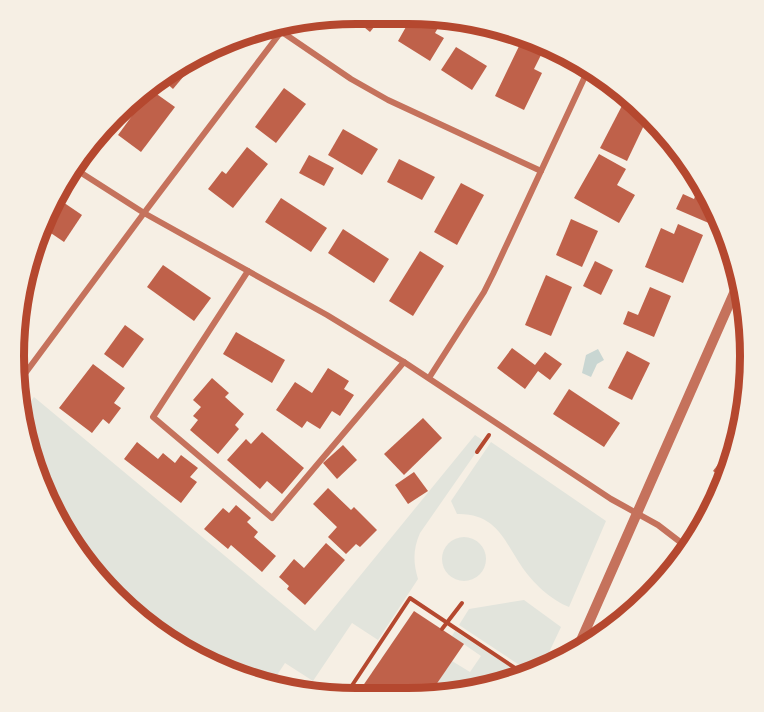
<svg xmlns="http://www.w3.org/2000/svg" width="764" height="712" viewBox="0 0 764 712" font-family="Jost,sans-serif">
	<rect width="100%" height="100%" fill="#f6efe4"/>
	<!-- green -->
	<g fill="#e2e4dc">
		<path d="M 34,397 L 315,631 L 475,435 L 484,441 L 420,533 C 413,549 413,562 418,579 L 378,640 L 352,623 L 313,681 L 285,663 L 271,684 L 165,641 L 71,546 L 32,466 L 20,416 Z"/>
		<path d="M 491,442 L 606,521 L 569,607 C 551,600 533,583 522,567 C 504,540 496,513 457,514 L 451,501 Z"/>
		<circle cx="464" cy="559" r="22"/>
		<path d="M 524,600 L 561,627 L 543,665 L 527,670 L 459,625 L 469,609 Z"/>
		<path d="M 455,631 L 512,668 L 506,678 L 453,696 L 429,695 L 452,661 L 470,672 L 481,656 L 452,636 Z"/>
	</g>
	<!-- water -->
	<path fill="#c9d6d2" d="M 598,349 L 604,360 L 597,364 L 591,377 L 582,373 L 586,355 Z"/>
	<!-- building -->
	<g fill="#bf614a">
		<path d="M 348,14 L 356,14 L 383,16 L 370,32 Z"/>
		<path d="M 411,18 L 418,20 L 419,19 L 442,21 L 435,33 L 444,38 L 430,61 L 398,41 Z"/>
		<path d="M 521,42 L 542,53 L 534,69 L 542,73 L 524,110 L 495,96 Z"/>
		<path d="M 456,47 L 487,66 L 472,90 L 441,70 Z"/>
		<path d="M 203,50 L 205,51 L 173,89 L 163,80 Z"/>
		<path d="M 284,88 L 306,104 L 276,143 L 255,127 Z"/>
		<path d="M 151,90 L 175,107 L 141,152 L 118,135 Z"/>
		<path d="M 627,96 L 647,119 L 627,161 L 600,148 Z"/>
		<path d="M 343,129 L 378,149 L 362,175 L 328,155 Z"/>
		<path d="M 247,147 L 268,164 L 233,208 L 208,189 L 222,171 L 226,174 Z"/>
		<path d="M 599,154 L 626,169 L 617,185 L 635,195 L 619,223 L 574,198 Z"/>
		<path d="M 309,155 L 334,168 L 324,186 L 299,173 Z"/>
		<path d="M 399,159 L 435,177 L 422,200 L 387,182 Z"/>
		<path d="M 701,181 L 704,184 L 715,214 L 711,224 L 676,209 L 683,194 L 694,199 Z"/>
		<path d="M 461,183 L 484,195 L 457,245 L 434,232 Z"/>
		<path d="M 54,196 L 82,215 L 64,242 L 42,227 Z"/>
		<path d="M 281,198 L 327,228 L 311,252 L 265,222 Z"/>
		<path d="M 571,219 L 598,231 L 582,267 L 556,255 Z"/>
		<path d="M 678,224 L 703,235 L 683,283 L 645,267 L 661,228 L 674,234 Z"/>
		<path d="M 343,229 L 389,259 L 374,283 L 328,253 Z"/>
		<path d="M 34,246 L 38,249 L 29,261 L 28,261 Z"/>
		<path d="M 420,251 L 444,266 L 413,316 L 389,301 Z"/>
		<path d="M 595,261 L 613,270 L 601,295 L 583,286 Z"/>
		<path d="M 163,265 L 211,298 L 194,321 L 147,287 Z"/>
		<path d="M 25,275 L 36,283 L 23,301 Z"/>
		<path d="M 546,275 L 572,287 L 551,336 L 525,325 Z"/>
		<path d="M 650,287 L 671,296 L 654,337 L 623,324 L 628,311 L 638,315 Z"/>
		<path d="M 125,325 L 144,339 L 123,368 L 104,354 Z"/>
		<path d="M 236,332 L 285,360 L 272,383 L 223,354 Z"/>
		<path d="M 512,348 L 535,365 L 545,352 L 562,364 L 550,380 L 538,371 L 525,389 L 497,368 Z"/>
		<path d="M 627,351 L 650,363 L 632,400 L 608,388 Z"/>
		<path d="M 93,364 L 125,388 L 114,403 L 121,408 L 109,424 L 103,419 L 92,433 L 59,408 Z"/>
		<path d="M 328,368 L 349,381 L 344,389 L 354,395 L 340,416 L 332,411 L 320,429 L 307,421 L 302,428 L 276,410 L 295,382 L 312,393 Z"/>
		<path d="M 212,378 L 229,393 L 225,397 L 244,414 L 235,425 L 239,429 L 218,454 L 190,430 L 198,420 L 193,416 L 201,407 L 193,400 Z"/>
		<path d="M 569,389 L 620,423 L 604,447 L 553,414 Z"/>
		<path d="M 423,418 L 442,438 L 404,475 L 384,454 Z"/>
		<path d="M 262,432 L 304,468 L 282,494 L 267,481 L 260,489 L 227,460 L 246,439 L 251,444 Z"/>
		<path d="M 739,437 L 739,444 L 722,478 L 713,471 Z"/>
		<path d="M 137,442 L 158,459 L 163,453 L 175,463 L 181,455 L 198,468 L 190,477 L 197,482 L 181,503 L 124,459 Z"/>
		<path d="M 343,445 L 357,460 L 337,479 L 323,463 Z"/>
		<path d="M 414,472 L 428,491 L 408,504 L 395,485 Z"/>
		<path d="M 328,488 L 351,510 L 354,507 L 377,530 L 360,547 L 356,544 L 346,554 L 328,537 L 337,527 L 313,504 Z"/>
		<path d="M 236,505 L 251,518 L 247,522 L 258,532 L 254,537 L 276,556 L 262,572 L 231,545 L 228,549 L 204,529 L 223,508 L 229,513 Z"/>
		<path d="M 326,543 L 345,560 L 305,605 L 287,589 L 289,586 L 279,577 L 294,559 L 304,568 Z"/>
		<path d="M 414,611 L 464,644 L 429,695 L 358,693 Z"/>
	</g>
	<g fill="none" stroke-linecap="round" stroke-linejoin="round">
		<!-- path -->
		<g stroke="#b5482f" stroke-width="4">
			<path d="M 477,452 L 489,435"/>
			<path d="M 442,629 L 462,603"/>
			<path d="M 347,693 L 410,598 L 521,672"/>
		</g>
		<!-- minor -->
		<g stroke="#c5725c" stroke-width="6">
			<path d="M 282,32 L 351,79 L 388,100 L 541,171"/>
			<path d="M 72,167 L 144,213 L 327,315 L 404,362 L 611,499 L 658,525 L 688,548"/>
			<path d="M 248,271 L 153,417 L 272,518 L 404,362"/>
			<path d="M 429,378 L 484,292 L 493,274 L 588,70"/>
			<path d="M 18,383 L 144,213 L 290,20"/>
		</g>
		<!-- tertiary -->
		<path stroke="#c5725c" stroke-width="10" d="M 575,654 L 738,284"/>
	</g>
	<!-- crop -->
	<path d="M0 0H764V712H0ZM356 24H408A332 332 0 0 1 740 356V356A332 332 0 0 1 408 688H356A332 332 0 0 1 24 356V356A332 332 0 0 1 356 24Z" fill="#f6efe4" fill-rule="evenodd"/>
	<path fill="none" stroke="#b5482f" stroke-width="8" d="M356 24H408A332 332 0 0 1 740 356V356A332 332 0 0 1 408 688H356A332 332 0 0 1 24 356V356A332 332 0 0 1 356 24Z"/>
</svg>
